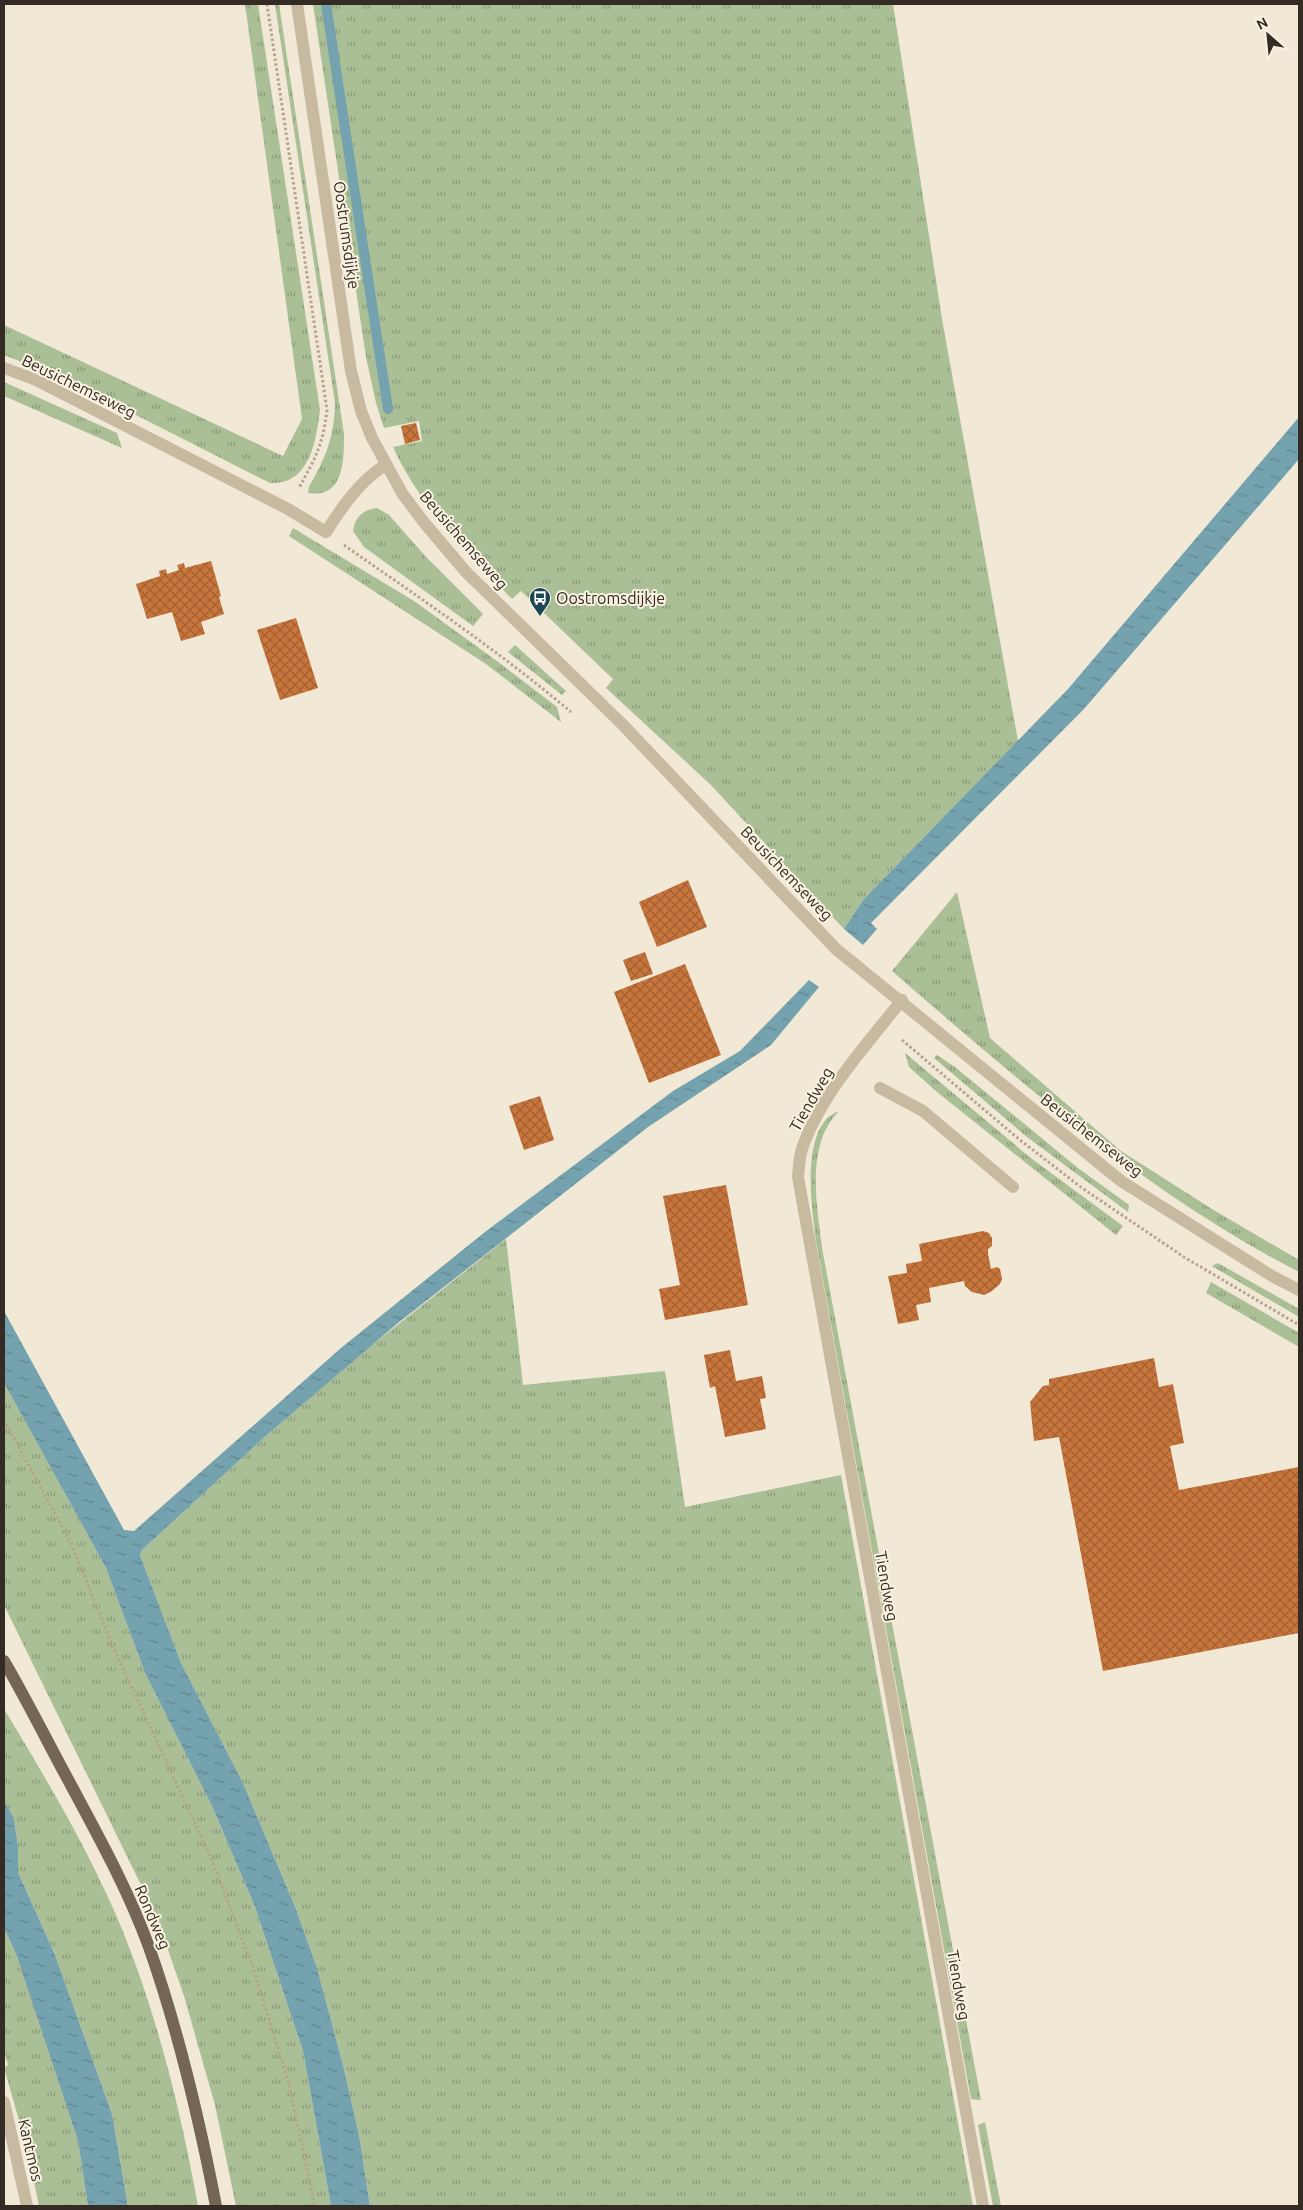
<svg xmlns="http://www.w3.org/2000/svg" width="1303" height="2210" viewBox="0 0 1303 2210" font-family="Ubuntu,sans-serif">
	<defs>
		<pattern id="grass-tufts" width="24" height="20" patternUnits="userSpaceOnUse" patternTransform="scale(1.25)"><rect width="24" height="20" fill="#aabf96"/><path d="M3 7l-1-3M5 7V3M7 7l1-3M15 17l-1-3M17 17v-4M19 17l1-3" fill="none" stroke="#8b9b7a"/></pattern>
		<pattern id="water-ripples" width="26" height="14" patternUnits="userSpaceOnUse" patternTransform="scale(1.25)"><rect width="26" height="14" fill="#74a2ae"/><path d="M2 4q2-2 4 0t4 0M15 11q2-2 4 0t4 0" fill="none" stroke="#60848d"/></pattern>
		<pattern id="building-cross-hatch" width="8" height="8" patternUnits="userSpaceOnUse" patternTransform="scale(1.25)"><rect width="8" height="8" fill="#c8753c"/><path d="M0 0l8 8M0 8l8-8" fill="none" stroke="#a36032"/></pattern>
	</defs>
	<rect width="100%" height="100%" fill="#f1e8d5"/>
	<!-- grass -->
	<g fill="url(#grass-tufts)">
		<path d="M 245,4 L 258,4 L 320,410 C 316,441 310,485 270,483 L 69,381 L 4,355 L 4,325 L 283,456 L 302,419 Z"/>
		<path d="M 275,4 L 279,4 L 344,434 C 344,460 344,499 308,493 L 309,487 C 326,457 334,438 335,403 Z"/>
		<path d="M 313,4 L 893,4 L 942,319 L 1018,741 L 863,900 L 844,929 L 711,785 L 606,688 L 613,679 L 521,591 L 512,599 C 468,553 419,505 393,447 L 422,441 L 419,421 L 384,428 L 376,403 L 366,357 Z"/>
		<path d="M 4,382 L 117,433 L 122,448 L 4,396 Z"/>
		<path d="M 377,508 L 389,515 L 427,558 L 483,614 L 473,626 L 364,547 L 353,531 C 355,516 363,510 377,508 Z"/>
		<path d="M 293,528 L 414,601 L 501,664 L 557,707 L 561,722 L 486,664 L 289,536 Z"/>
		<path d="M 515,645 L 566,691 L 562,695 L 508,652 Z"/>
		<path d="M 957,892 L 990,1038 L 1121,1151 L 1212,1209 L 1299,1260 L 1299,1272 C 1148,1194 1020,1082 892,971 Z"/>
		<path d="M 905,1053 L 1032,1159 L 1123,1226 L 1116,1235 L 937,1092 L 909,1067 Z"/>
		<path d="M 937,1055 L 955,1067 L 1078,1168 L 1129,1205 L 1128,1212 L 1027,1137 L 934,1058 Z"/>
		<path d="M 839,1111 C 805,1145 817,1206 822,1248 L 981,2100 L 971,2099 L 816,1241 C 812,1209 799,1125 839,1111 Z"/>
		<path d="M 506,1239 L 523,1385 L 665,1371 L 685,1507 L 841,1475 L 973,2206 L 370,2206 L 359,2135 L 343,2065 L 317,1968 L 296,1909 L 243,1783 L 181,1663 L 140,1555 L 142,1550 L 269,1433 L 343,1368 Z"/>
		<path d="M 1218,1263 L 1299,1309 L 1299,1317 L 1212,1266 Z"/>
		<path d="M 1211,1282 L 1299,1333 L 1299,1347 L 1206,1293 Z"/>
		<path d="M 4,1383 L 106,1568 L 145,1673 L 212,1806 L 255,1907 L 303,2051 L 331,2206 L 236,2206 L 215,2105 L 184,1996 L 165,1941 L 142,1887 L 4,1605 Z"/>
		<path d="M 4,1709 C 47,1780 90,1852 122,1929 C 158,2018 181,2112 198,2206 L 128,2206 L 112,2114 L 55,1955 L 18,1872 L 18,1846 L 14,1818 L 4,1801 Z"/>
		<path d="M 4,1928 L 16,1954 L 78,2141 L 88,2206 L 39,2206 L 27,2148 L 4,2068 L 8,2065 L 4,2051 Z"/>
		<path d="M 985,2122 L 1001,2206 L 993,2206 L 978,2125 Z"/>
	</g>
	<!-- water -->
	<g fill="url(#water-ripples)">
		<path d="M 1299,417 L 1299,459 L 1084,709 L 871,923 L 877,929 L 863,945 L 844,929 L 863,900 L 1068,689 Z"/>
		<path d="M 809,980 L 819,987 L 771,1045 L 648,1127 L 398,1323 L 269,1433 L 142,1550 L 140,1555 L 181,1663 L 243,1783 L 296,1909 L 317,1968 L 343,2065 L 359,2135 L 370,2206 L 331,2206 L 303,2051 L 255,1907 L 212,1806 L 145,1673 L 106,1568 L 4,1383 L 4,1311 L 124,1530 L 134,1531 L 341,1348 L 485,1232 L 673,1091 L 740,1051 Z"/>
		<path d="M 4,1801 L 14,1818 L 18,1846 L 18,1872 L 55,1955 L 112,2114 L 128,2206 L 88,2206 L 78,2141 L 16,1954 L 4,1928 Z"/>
	</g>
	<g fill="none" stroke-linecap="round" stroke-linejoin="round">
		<!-- stream -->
		<path stroke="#74a2ae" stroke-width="10" d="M 326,4 L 388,409"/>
	</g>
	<!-- building -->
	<g fill="url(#building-cross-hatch)">
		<path d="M 416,423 L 420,440 L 405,444 L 401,426 Z"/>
		<path d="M 211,561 L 221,596 L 219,597 L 224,614 L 201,622 L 205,634 L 181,641 L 172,612 L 147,619 L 136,584 L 160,576 L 159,571 L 166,569 L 167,574 L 179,570 L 177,565 L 184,563 L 185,568 Z"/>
		<path d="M 296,618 L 318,688 L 280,700 L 257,630 Z"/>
		<path d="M 688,880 L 707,927 L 657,947 L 639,902 Z"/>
		<path d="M 645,952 L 653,974 L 631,981 L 623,960 Z"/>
		<path d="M 685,964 L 721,1055 L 649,1083 L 614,992 Z"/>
		<path d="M 540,1096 L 554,1140 L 524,1150 L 509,1106 Z"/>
		<path d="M 726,1185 L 748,1305 L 665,1320 L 659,1289 L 680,1285 L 663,1196 Z"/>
		<path d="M 983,1231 L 989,1233 L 992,1238 L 992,1246 L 988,1249 L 988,1254 L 991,1269 L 997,1267 L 1000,1269 L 1002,1279 L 1000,1284 L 992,1291 L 984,1295 L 972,1292 L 965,1286 L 964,1281 L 929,1288 L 931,1302 L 916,1305 L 919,1320 L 898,1324 L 888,1276 L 907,1273 L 906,1264 L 922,1261 L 919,1244 Z"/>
		<path d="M 730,1350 L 736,1381 L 762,1376 L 766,1398 L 760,1399 L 766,1429 L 725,1437 L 715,1386 L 710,1388 L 704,1355 Z"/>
		<path d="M 1154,1358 L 1159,1387 L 1173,1384 L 1184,1443 L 1170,1446 L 1179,1490 L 1299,1467 L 1299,1633 L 1103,1671 L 1059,1437 L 1034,1441 L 1030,1402 L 1043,1386 L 1049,1385 L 1049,1379 Z"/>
	</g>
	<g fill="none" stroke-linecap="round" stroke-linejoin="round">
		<!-- path -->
		<g stroke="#b4a48c" stroke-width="3" stroke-dasharray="2.5 2.5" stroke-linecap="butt">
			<path d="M 267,4 L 327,410 C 323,444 316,457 299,488"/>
			<path d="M 344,545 C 421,599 499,651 571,712"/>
			<path d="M 902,1040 L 1020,1140 L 1082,1188 L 1184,1257 L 1299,1325"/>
			<path d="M 4,1420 L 71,1543 L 113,1647 L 212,1860 L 252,1965 L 289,2084 L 315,2206"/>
		</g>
		<!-- minor -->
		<g stroke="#c8baa1" stroke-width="12">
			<path d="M 297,4 L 351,371 L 361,411 L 372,438 L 402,493 L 422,520 L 466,572 L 622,724 L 836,949 L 1121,1181 L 1272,1276 L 1299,1290"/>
			<path d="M 4,368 L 36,380 L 288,509 L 326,532 C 342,507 359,482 385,465"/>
			<path d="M 902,1000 C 867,1044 822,1093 803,1146 C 799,1156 799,1167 798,1177 L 983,2206"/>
			<path d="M 880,1088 L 923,1111 L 1013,1187"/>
			<path d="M 4,2102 L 27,2206"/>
		</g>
		<!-- major -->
		<path stroke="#756555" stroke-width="12" d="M 4,1661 C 28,1702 49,1745 72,1787 C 100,1839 129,1892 149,1947 C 179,2032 199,2118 216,2206"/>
	</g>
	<!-- icons -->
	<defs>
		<g id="bus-pin" transform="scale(1.125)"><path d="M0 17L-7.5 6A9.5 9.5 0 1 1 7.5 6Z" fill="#1a4654" stroke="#f9f2e1"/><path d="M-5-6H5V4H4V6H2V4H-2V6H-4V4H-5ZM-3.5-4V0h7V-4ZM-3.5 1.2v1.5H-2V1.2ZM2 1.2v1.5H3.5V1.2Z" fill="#fff"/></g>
	</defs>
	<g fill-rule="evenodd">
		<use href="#bus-pin" x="540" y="598"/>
	</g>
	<g text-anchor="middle" stroke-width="4" stroke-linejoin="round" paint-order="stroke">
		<!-- street labels -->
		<g font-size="16" fill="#332b24" stroke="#f9f2e1">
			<text transform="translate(347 235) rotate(82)" y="6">Oostrumsdijkje</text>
			<text transform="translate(79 386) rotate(26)" y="6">Beusichemseweg</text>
			<text transform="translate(464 540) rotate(49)" y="6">Beusichemseweg</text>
			<text transform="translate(787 873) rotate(46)" y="6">Beusichemseweg</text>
			<text transform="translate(811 1099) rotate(-60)" y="6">Tiendweg</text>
			<text transform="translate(1092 1135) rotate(38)" y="6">Beusichemseweg</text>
			<text transform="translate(887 1586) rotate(80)" y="6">Tiendweg</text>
			<text transform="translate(153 1917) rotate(67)" y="6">Rondweg</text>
			<text transform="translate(959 1985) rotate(80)" y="6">Tiendweg</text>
			<text transform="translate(31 2150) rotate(77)" y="6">Kantmos</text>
		</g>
		<!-- poi labels -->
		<g font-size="16" fill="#332b24" stroke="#f9f2e1" text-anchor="start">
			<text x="556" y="604">Oostromsdijkje</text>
		</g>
	</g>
	<!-- border -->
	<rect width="1303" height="2210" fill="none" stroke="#332b24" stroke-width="10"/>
	<!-- north arrow -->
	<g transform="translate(1268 35) rotate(333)" stroke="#f9f2e1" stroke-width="4" paint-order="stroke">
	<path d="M0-4L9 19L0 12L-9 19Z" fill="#332b24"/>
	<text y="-8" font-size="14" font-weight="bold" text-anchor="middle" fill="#332b24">N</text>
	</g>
</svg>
